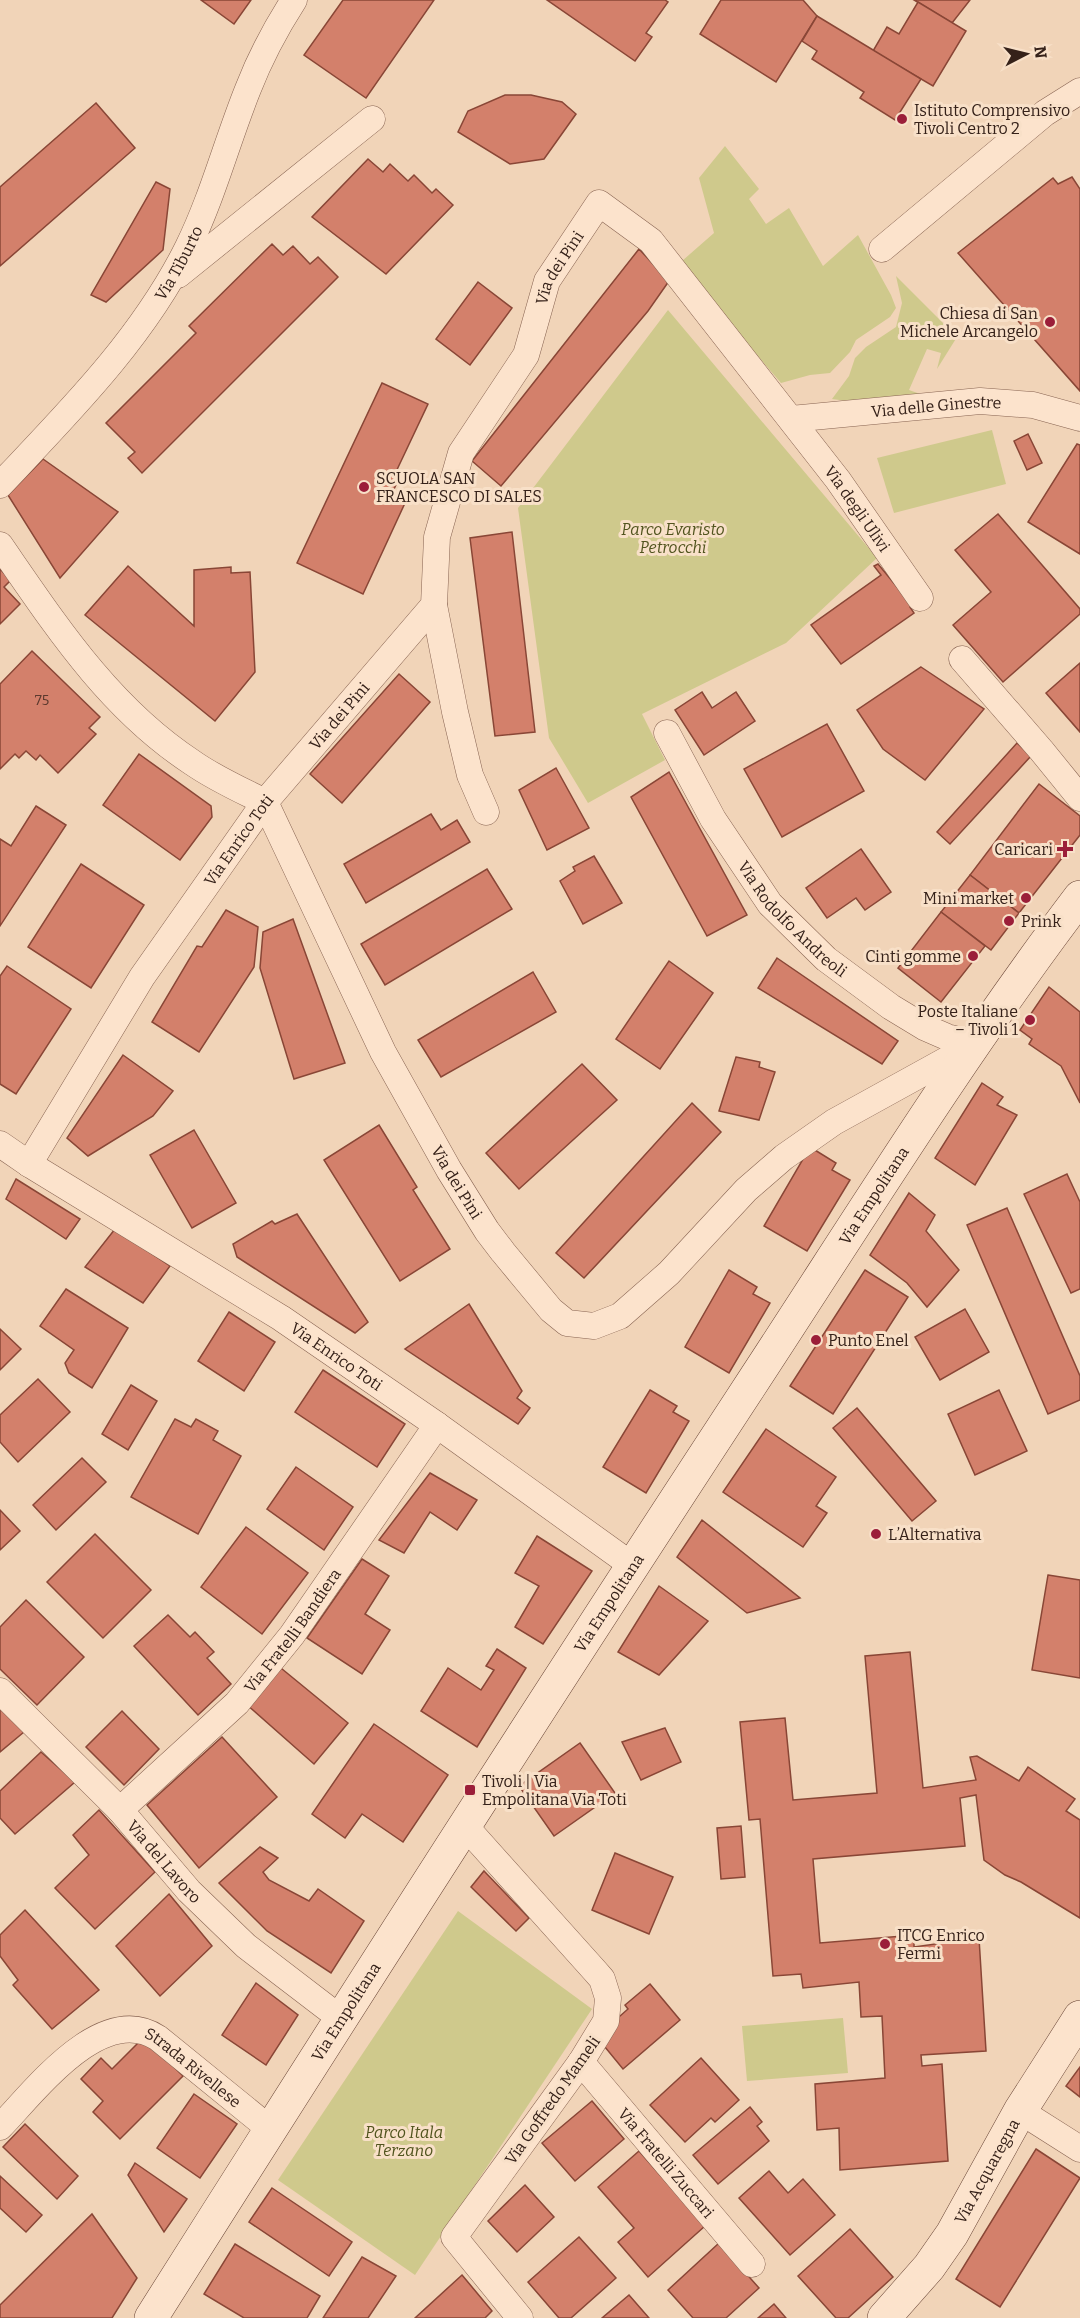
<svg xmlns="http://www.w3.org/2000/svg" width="1080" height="2318" viewBox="0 0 1080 2318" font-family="Bitter,serif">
	<rect width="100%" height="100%" fill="#f1d4b8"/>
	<!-- green -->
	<g fill="#cfc98c">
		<path d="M 725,146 L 759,189 L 749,199 L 766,224 L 789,208 L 823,266 L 858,235 L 891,295 L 896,308 L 890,317 L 856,340 L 850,352 L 830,373 L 810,375 L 781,383 L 706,296 L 682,261 L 714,233 L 699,178 Z"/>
		<path d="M 896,276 L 957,337 L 937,369 L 941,353 L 927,349 L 909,390 L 923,395 L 862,403 L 832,399 L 849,376 L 855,358 L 866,347 L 896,327 L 902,303 Z"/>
		<path d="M 668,310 L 877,558 L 786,643 L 642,714 L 665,760 L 588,803 L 549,738 L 518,508 Z"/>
		<path d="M 992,430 L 1006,484 L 894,513 L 877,458 Z"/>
		<path d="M 458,1911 L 592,2009 L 415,2275 L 278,2180 Z"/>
		<path d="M 843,2018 L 848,2073 L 747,2081 L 742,2026 Z"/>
	</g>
	<!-- building -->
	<g fill="#d3806b" stroke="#894636" stroke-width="1.5">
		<path d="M 201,0 L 251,0 L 234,24 Z"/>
		<path d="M 343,0 L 434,0 L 366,98 L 304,55 Z"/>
		<path d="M 547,0 L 665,0 L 668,2 L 646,33 L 652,37 L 635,61 Z"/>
		<path d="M 721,0 L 803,0 L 817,16 L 776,82 L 700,34 Z"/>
		<path d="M 914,0 L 970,0 L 952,23 Z"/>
		<path d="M 918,2 L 966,31 L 933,86 L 873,51 L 887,27 L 899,34 Z"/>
		<path d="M 817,16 L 921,79 L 895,120 L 860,98 L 864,92 L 812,59 L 817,51 L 802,41 Z"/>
		<path d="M 505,95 L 531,95 L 562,102 L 576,114 L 544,159 L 510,164 L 458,132 L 468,111 Z"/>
		<path d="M 96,103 L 135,148 L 0,266 L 0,187 Z"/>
		<path d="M 368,159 L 383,172 L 390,164 L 408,181 L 414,175 L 432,193 L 436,189 L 453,205 L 386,274 L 312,217 Z"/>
		<path d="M 1072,177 L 1080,189 L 1080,391 L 958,253 L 1053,178 L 1058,184 Z"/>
		<path d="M 156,182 L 170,189 L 163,250 L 106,302 L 91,295 Z"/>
		<path d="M 272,244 L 283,255 L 293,246 L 310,264 L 318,257 L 338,277 L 142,473 L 128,458 L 135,452 L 106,423 L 196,333 L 189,326 Z"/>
		<path d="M 639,249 L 669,281 L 648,311 L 501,486 L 472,461 Z"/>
		<path d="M 478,282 L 512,308 L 470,365 L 436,339 Z"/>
		<path d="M 382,383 L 428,404 L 394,476 L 399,478 L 391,496 L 405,503 L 363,594 L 297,563 Z"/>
		<path d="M 1028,434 L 1042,463 L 1027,470 L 1014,441 Z"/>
		<path d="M 1077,444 L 1080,445 L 1080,554 L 1028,522 Z"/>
		<path d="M 43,459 L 118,512 L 60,578 L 8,495 Z"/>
		<path d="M 998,514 L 1080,609 L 1080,614 L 1003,682 L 953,625 L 991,592 L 955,550 Z"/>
		<path d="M 512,532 L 535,732 L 495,736 L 470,538 Z"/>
		<path d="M 878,564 L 912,605 L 910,607 L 914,613 L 841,664 L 811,625 L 881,575 L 874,566 Z"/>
		<path d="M 128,566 L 194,626 L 194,570 L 231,567 L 231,573 L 250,572 L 255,672 L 215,721 L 85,615 Z"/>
		<path d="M 0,569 L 11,580 L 4,587 L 20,604 L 0,624 Z"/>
		<path d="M 32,651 L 100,717 L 89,728 L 96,734 L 58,773 L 40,755 L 36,760 L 26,751 L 19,758 L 15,754 L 0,769 L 0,684 Z"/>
		<path d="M 1080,663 L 1080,732 L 1046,693 Z"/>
		<path d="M 921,667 L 984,709 L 925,780 L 883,749 L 857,710 Z"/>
		<path d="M 399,674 L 430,702 L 342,803 L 310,774 Z"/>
		<path d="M 702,692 L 712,708 L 736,692 L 755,721 L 704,755 L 675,710 Z"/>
		<path d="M 827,724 L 864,791 L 782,837 L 744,769 Z"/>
		<path d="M 1017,743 L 1031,756 L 950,844 L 937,832 Z"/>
		<path d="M 139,754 L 211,806 L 212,817 L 180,860 L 103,805 Z"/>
		<path d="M 556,768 L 589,828 L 547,850 L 519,790 Z"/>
		<path d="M 669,772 L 747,915 L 707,936 L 631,797 Z"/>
		<path d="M 1039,784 L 1080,816 L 1080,835 L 1019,913 L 970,875 Z"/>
		<path d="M 36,806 L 66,825 L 0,926 L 0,839 L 11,846 Z"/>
		<path d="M 431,814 L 441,830 L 457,820 L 470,842 L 366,903 L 344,864 Z"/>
		<path d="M 861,849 L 891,892 L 865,910 L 856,898 L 827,918 L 806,888 Z"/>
		<path d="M 594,856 L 622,903 L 583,924 L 560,881 L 575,871 L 573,867 Z"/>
		<path d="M 81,864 L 144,905 L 91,988 L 28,947 Z"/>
		<path d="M 487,869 L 512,909 L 385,985 L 361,944 Z"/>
		<path d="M 970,875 L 1019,913 L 991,950 L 941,912 Z"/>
		<path d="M 226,910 L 258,927 L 254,967 L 199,1052 L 152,1022 L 197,946 L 202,947 Z"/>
		<path d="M 941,912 L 985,946 L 941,1002 L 898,968 Z"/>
		<path d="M 293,919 L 345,1063 L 294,1079 L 260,968 L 263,932 Z"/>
		<path d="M 777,958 L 898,1041 L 882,1064 L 758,988 Z"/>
		<path d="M 669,961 L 713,993 L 660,1069 L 616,1039 Z"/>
		<path d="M 7,966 L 71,1009 L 16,1094 L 0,1084 L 0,976 Z"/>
		<path d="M 533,972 L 556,1012 L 441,1077 L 418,1040 Z"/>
		<path d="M 1049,987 L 1080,1012 L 1080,1103 L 1061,1066 L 1029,1044 L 1032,1039 L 1020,1030 Z"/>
		<path d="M 123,1055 L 173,1091 L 153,1116 L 88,1156 L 67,1138 Z"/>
		<path d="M 736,1057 L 760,1062 L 759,1067 L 775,1072 L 759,1120 L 719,1111 Z"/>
		<path d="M 582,1064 L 617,1100 L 519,1189 L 486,1153 Z"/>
		<path d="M 982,1083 L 1003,1097 L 997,1105 L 1017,1115 L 975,1185 L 935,1158 Z"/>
		<path d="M 692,1103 L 721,1132 L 584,1278 L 556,1253 Z"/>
		<path d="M 379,1125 L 417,1187 L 413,1190 L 450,1249 L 400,1281 L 324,1160 Z"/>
		<path d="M 194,1130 L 236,1203 L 192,1228 L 150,1155 Z"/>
		<path d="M 810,1147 L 836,1163 L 832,1170 L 850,1180 L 807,1251 L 764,1226 Z"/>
		<path d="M 1067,1174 L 1080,1202 L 1080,1289 L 1071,1293 L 1024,1194 Z"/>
		<path d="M 16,1179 L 80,1219 L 66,1239 L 6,1199 Z"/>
		<path d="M 909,1193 L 935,1215 L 926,1231 L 959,1270 L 927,1307 L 907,1283 L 870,1255 Z"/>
		<path d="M 1007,1208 L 1080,1376 L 1080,1400 L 1048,1414 L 967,1225 Z"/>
		<path d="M 297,1214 L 368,1322 L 355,1333 L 237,1257 L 233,1244 L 272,1221 L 275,1224 Z"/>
		<path d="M 115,1229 L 170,1266 L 143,1303 L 85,1267 Z"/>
		<path d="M 729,1270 L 757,1287 L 753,1294 L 770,1303 L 729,1373 L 685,1347 Z"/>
		<path d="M 865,1270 L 908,1297 L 833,1414 L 790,1386 Z"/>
		<path d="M 66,1289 L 128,1328 L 92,1388 L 69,1373 L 65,1363 L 74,1350 L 40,1326 Z"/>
		<path d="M 469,1304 L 522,1391 L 517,1398 L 530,1408 L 518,1424 L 405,1349 Z"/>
		<path d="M 965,1309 L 989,1352 L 940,1380 L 915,1337 Z"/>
		<path d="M 229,1312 L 275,1342 L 244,1391 L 198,1361 Z"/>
		<path d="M 0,1329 L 21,1349 L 0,1370 Z"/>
		<path d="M 323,1370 L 405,1424 L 377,1467 L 295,1412 Z"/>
		<path d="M 38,1379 L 70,1412 L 18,1462 L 0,1442 L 0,1415 Z"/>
		<path d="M 131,1385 L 157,1401 L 128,1450 L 102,1434 Z"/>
		<path d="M 650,1390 L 677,1406 L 673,1412 L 689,1421 L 646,1493 L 603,1467 Z"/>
		<path d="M 999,1390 L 1027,1451 L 975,1475 L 948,1414 Z"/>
		<path d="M 857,1408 L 936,1501 L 912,1521 L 833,1428 Z"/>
		<path d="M 175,1419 L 191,1427 L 196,1419 L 218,1431 L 213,1440 L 241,1456 L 198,1534 L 131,1497 Z"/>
		<path d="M 766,1429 L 836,1477 L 816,1506 L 827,1513 L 803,1547 L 723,1492 Z"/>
		<path d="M 82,1458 L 106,1482 L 56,1530 L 33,1505 Z"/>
		<path d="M 296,1467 L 353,1507 L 324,1550 L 267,1509 Z"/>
		<path d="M 430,1473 L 477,1500 L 457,1530 L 430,1512 L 404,1553 L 379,1540 Z"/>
		<path d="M 0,1510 L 20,1531 L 0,1550 Z"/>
		<path d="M 702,1520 L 800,1598 L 747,1613 L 677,1557 Z"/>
		<path d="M 246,1527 L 308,1573 L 262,1634 L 201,1587 Z"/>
		<path d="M 95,1534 L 151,1590 L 103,1638 L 47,1582 Z"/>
		<path d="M 537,1536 L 592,1571 L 543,1644 L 515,1627 L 539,1586 L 515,1573 Z"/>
		<path d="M 362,1559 L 389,1576 L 365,1614 L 390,1630 L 362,1674 L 307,1638 Z"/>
		<path d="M 1048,1575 L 1080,1580 L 1080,1678 L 1032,1670 Z"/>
		<path d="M 659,1586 L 708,1621 L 659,1675 L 618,1652 Z"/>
		<path d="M 26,1600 L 84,1657 L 37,1705 L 0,1669 L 0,1627 Z"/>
		<path d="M 168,1615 L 190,1637 L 195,1632 L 214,1652 L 207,1658 L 231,1684 L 198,1715 L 134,1646 Z"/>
		<path d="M 497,1649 L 526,1668 L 477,1747 L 421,1711 L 448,1668 L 481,1690 L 494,1670 L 486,1666 Z"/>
		<path d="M 910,1652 L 923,1788 L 976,1780 L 970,1757 L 977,1756 L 1019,1781 L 1028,1767 L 1075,1799 L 1066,1811 L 1080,1820 L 1080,1918 L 1021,1882 L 1005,1875 L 984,1860 L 976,1795 L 960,1798 L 965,1846 L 813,1859 L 820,1943 L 914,1935 L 914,1947 L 979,1938 L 986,2051 L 921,2055 L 922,2066 L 942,2064 L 948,2161 L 840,2170 L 839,2128 L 817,2130 L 815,2084 L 885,2078 L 882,2016 L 861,2017 L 859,1982 L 803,1988 L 801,1974 L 773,1976 L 760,1819 L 749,1820 L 740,1722 L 785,1718 L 793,1800 L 877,1793 L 865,1656 Z"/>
		<path d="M 276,1664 L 348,1723 L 314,1764 L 246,1704 Z"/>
		<path d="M 0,1703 L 24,1732 L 0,1752 Z"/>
		<path d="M 122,1711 L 159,1749 L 124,1785 L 86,1747 Z"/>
		<path d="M 374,1724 L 448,1775 L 403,1842 L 362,1814 L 345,1838 L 312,1814 Z"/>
		<path d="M 665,1728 L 681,1762 L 641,1780 L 622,1742 Z"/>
		<path d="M 222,1737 L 277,1797 L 199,1868 L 147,1805 Z"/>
		<path d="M 580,1743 L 615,1793 L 554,1836 L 519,1786 Z"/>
		<path d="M 41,1752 L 75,1782 L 15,1834 L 0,1818 L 0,1791 Z"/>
		<path d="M 99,1810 L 155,1872 L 95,1929 L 55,1888 L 89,1855 L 73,1835 Z"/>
		<path d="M 741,1826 L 745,1877 L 721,1879 L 717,1828 Z"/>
		<path d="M 260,1847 L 278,1858 L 263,1872 L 269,1880 L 309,1901 L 318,1889 L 364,1921 L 331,1973 L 267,1931 L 219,1883 Z"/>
		<path d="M 615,1853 L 673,1877 L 649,1934 L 592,1910 Z"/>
		<path d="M 484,1871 L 529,1918 L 516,1931 L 471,1887 Z"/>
		<path d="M 169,1894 L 212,1946 L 160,1996 L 116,1946 Z"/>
		<path d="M 25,1910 L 99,1990 L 52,2029 L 13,1985 L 18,1980 L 0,1956 L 0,1935 Z"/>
		<path d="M 256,1983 L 298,2015 L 266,2065 L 222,2035 Z"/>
		<path d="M 650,1984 L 680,2020 L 623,2069 L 600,2041 L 611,2024 L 628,2009 L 625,2005 Z"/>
		<path d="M 144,2037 L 183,2076 L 120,2139 L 93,2112 L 103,2101 L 81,2079 L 101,2058 L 112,2069 Z"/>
		<path d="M 701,2058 L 739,2100 L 715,2122 L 711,2118 L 685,2142 L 650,2105 Z"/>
		<path d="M 1080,2067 L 1080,2097 L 1066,2086 Z"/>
		<path d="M 194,2094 L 237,2124 L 200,2178 L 157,2148 Z"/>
		<path d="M 592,2101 L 624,2139 L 575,2181 L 542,2143 Z"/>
		<path d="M 750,2107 L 762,2122 L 757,2126 L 769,2141 L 718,2184 L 693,2155 Z"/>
		<path d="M 25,2124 L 78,2176 L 57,2199 L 3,2147 Z"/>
		<path d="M 1036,2149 L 1080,2178 L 1000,2307 L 956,2279 Z"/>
		<path d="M 639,2151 L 705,2226 L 648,2277 L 618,2242 L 634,2228 L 598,2187 Z"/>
		<path d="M 135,2163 L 187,2199 L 164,2232 L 128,2175 Z"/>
		<path d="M 769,2171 L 788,2193 L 803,2179 L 835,2215 L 790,2255 L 739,2198 Z"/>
		<path d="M 0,2176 L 42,2215 L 26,2232 L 0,2208 Z"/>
		<path d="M 525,2185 L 554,2217 L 517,2252 L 488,2221 Z"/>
		<path d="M 272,2188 L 352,2242 L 329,2276 L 249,2222 Z"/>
		<path d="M 92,2214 L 137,2278 L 112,2318 L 0,2318 L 0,2305 Z"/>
		<path d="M 850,2229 L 893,2277 L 848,2318 L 836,2318 L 798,2276 Z"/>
		<path d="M 579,2237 L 616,2278 L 571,2318 L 559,2318 L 528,2282 Z"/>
		<path d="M 719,2243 L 759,2288 L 726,2318 L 693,2318 L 668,2290 Z"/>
		<path d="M 235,2244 L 320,2296 L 307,2318 L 244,2318 L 204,2294 Z"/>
		<path d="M 362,2257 L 396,2276 L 368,2318 L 323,2318 Z"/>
		<path d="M 462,2275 L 492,2311 L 485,2318 L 415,2318 Z"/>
		<path d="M 629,2295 L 649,2318 L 602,2318 Z"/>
		<path d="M 774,2304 L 786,2318 L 758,2318 Z"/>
	</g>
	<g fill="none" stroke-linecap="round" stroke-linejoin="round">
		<!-- street casing -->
		<g stroke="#886452" stroke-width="27">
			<g id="street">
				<path d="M 882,249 L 1045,113 L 1080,91"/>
				<path d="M 178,275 L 372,119"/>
				<path id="s1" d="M 791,419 L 980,401 L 1033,405 L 1080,418"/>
				<path id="s2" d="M 0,485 C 69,412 143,338 188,247 C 213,196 227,141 248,89 C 260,58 276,28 294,0"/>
				<path d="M 0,545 C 56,626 109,708 193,763 C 216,779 241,790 265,802"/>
				<path d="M 434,605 L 455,712 L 470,775 L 486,812"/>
				<path d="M 962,659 L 1041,750 L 1080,798"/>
				<path id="s3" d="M 667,733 L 713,819 L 770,904 L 826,959 L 891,1007 L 924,1027 L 947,1037 L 975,1044"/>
				<path id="s4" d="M 265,802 L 383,1052 L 449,1170 L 487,1231 L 503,1252 L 551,1310 L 567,1323 L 594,1326 L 620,1316 L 669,1273 L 746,1190 L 784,1157 L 834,1122 L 970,1047"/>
				<path id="s5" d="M 0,1144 L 29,1164 L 281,1318 L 437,1425 L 633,1566"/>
				<path id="s6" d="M 29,1164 L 142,977 L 265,802 L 434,605 L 437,537 L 461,453 L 526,355 L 547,281 L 599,203 L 651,241 L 838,480 L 920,598"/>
				<path id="s7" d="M 0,1691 L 120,1810 L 189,1891 L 246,1946 L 340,2018"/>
				<path id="s8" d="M 120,1810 L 237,1703 L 292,1635 L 437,1425"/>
				<path d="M 465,1826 L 595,1971 L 602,1979 L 608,1998 L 606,2021 L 581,2062 L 454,2237 L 520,2318"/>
				<path id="s9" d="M 581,2062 L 752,2264"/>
				<path d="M 1020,2111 L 1080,2149"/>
				<path id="s10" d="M 0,2127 C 35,2091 102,2001 158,2038 L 270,2129"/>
			</g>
		</g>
		<!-- secondary casing -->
		<g stroke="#694536" stroke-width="34">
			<g id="secondary">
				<path id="s11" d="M 151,2318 C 347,2008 545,1699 746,1392 C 855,1226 960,1055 1080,897"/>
				<path id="s12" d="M 884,2318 L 929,2267 L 952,2234 L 1020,2111 L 1080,2017"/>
			</g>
		</g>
		<!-- street -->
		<use href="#street" stroke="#fce3cc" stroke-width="26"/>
		<!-- secondary -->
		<use href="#secondary" stroke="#fce3cc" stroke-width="33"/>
	</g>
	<!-- markers -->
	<g fill="#9b1e39" stroke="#f8e0c8" stroke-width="2">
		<circle cx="902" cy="119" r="6"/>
		<circle cx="1050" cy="322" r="6"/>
		<circle cx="364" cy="487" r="6"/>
		<path d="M1062 840h6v6h6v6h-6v6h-6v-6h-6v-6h6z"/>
		<circle cx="1026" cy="898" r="6"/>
		<circle cx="1009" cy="921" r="6"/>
		<circle cx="973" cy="956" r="6"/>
		<circle cx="1030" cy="1020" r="6"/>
		<circle cx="816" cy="1340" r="6"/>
		<circle cx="876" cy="1534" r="6"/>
		<rect x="464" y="1784" width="12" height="12" rx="3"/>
		<circle cx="885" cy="1944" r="6"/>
	</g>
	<g text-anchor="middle" stroke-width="6" stroke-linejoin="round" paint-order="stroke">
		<!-- number labels -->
		<g font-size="14" fill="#5c392e">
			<text x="42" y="705">75</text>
		</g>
		<!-- poi labels -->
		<g font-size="16" fill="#352119" stroke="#f8e0c8" text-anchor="start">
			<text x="914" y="116">Istituto Comprensivo<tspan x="914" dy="18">Tivoli Centro 2</tspan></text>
			<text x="1038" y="319" text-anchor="end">Chiesa di San<tspan x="1038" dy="18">Michele Arcangelo</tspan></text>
			<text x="376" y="484">SCUOLA SAN<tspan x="376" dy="18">FRANCESCO DI SALES</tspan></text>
			<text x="1053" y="855" text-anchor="end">Caricari</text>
			<text x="1014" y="904" text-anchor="end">Mini market</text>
			<text x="1021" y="927">Prink</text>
			<text x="961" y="962" text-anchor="end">Cinti gomme</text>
			<text x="1018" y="1017" text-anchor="end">Poste Italiane<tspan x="1018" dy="18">– Tivoli 1</tspan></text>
			<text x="828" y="1346">Punto Enel</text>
			<text x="888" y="1540">L’Alternativa</text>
			<text x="482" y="1787">Tivoli | Via<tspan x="482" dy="18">Empolitana Via Toti</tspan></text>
			<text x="897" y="1941">ITCG Enrico<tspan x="897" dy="18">Fermi</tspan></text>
		</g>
		<!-- street labels -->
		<g font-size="16" fill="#352119" stroke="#f8e0c8">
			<text dy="6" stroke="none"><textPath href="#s2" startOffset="286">Via Tiburto</textPath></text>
			<text dy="6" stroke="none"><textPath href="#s6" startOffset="1059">Via dei Pini</textPath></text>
			<text dy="6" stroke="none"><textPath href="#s1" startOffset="146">Via delle Ginestre</textPath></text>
			<text dy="6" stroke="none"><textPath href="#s6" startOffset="1538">Via degli Ulivi</textPath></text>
			<text dy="6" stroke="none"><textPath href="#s6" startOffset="546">Via dei Pini</textPath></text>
			<text dy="6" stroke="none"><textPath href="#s6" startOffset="386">Via Enrico Toti</textPath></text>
			<text dy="6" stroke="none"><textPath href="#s3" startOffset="226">Via Rodolfo Andreoli</textPath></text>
			<text dy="6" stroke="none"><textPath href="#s4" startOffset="426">Via dei Pini</textPath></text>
			<text dy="6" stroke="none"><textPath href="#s11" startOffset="1335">Via Empolitana</textPath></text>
			<text dy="6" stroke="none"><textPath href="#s5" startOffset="398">Via Enrico Toti</textPath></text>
			<text dy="6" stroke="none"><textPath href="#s11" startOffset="849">Via Empolitana</textPath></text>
			<text dy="6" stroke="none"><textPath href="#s8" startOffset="250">Via Fratelli Bandiera</textPath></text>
			<text dy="6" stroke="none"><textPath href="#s7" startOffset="237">Via del Lavoro</textPath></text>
			<text dy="6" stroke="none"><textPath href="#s11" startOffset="363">Via Empolitana</textPath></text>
			<text dy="6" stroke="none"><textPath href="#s10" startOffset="242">Strada Rivellese</textPath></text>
			<text transform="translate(552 2100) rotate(-55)" y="6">Via Goffredo Mameli</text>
			<text dy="6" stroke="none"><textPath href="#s9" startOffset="132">Via Fratelli Zuccari</textPath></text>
			<text dy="6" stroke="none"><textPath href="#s12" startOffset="180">Via Acquaregna</textPath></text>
		</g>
		<!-- park labels -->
		<g font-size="16" font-style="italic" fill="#51541e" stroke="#f8e0c8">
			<text x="673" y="535">Parco Evaristo<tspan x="673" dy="18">Petrocchi</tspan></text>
			<text x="404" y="2138">Parco Itala<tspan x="404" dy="18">Terzano</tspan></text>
		</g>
	</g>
	<!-- north arrow -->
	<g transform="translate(1026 54) rotate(83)" stroke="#f8e0c8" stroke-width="4.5" paint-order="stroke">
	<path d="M0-4.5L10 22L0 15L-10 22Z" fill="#352119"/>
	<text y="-9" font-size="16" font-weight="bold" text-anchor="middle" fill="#352119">N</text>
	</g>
</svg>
